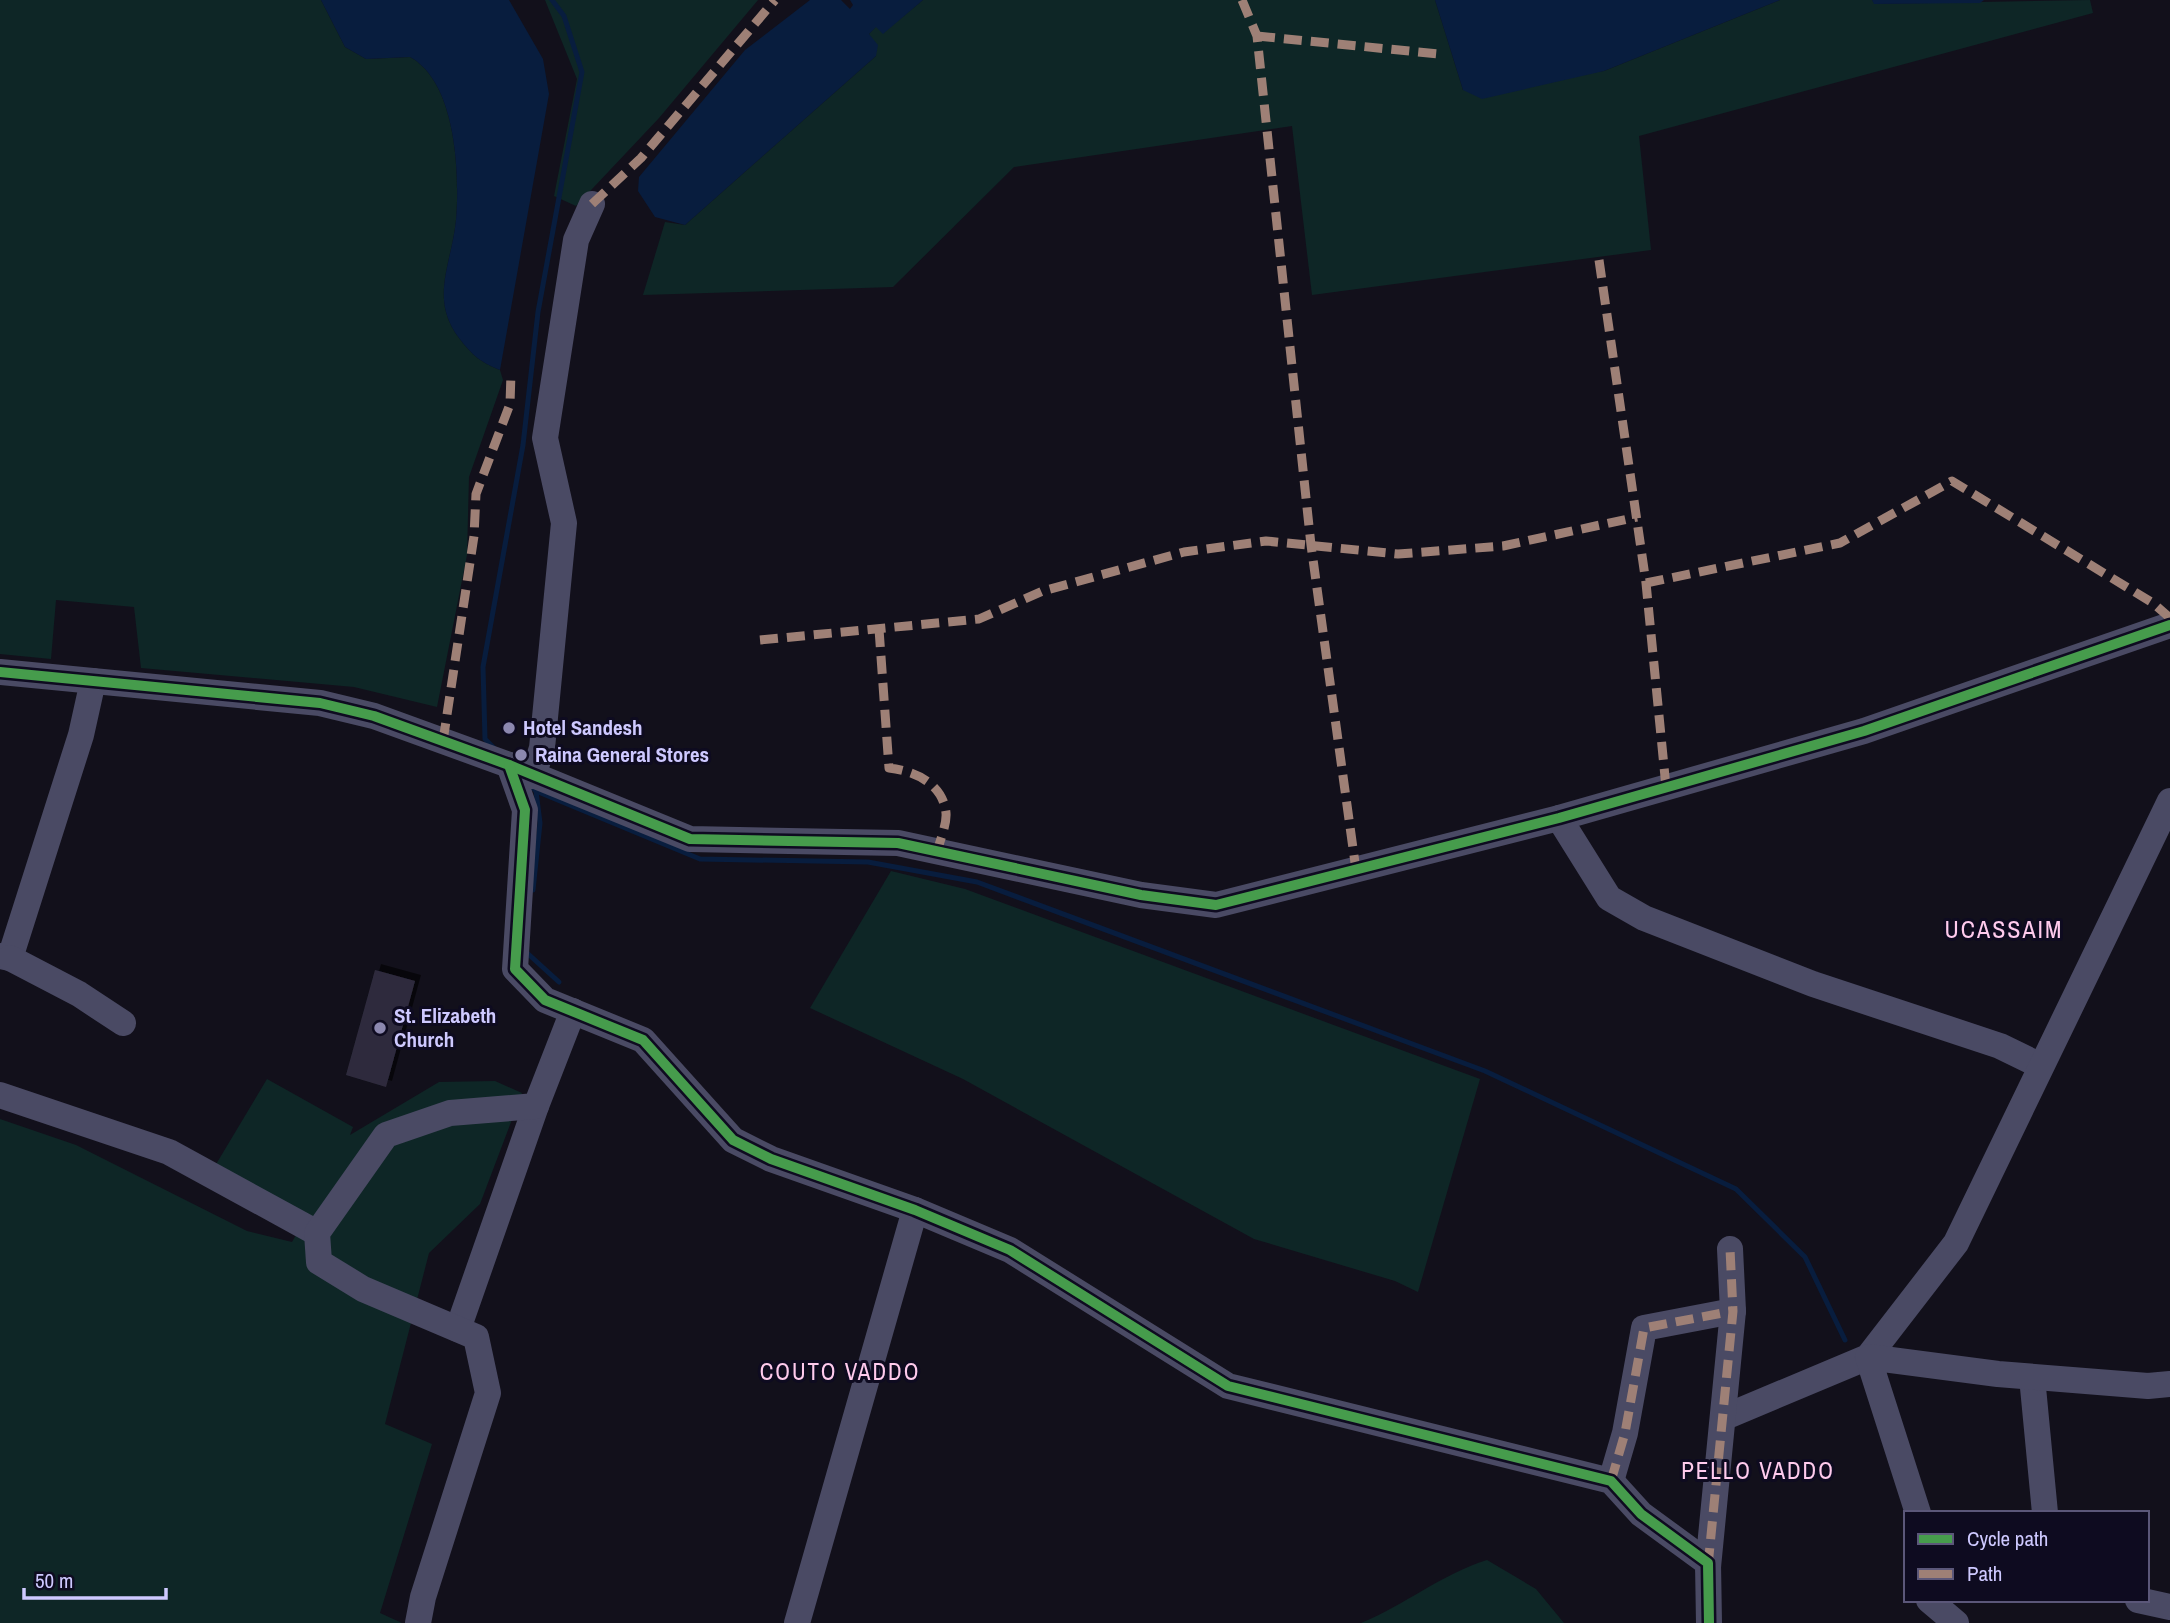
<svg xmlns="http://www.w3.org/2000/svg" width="2170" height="1623" viewBox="0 0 2170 1623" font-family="'Archivo Narrow',sans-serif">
	<defs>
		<filter id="shadow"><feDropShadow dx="6" dy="-6" stdDeviation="0" flood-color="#0009"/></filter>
	</defs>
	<rect width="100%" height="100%" fill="#12101b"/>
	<!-- green -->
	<g fill="#0e2626">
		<path d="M 0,0 L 321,0 L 345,47 L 366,59 L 410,57 C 456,82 460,173 456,220 C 452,263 429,299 459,338 C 472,355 480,362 500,370 L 503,380 L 469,477 L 467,555 L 437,707 L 354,687 L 141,668 L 134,607 L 56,600 L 51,659 L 0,654 Z"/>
		<path d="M 545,0 L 758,0 L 659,118 L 576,206 L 554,196 L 577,79 Z"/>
		<path d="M 923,0 L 1435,0 L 1463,90 L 1604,71 L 1780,0 L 1872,0 L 1875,4 L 2090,0 L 2093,13 L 1639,136 L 1651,250 L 1312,295 L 1292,126 L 1014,167 L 893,287 L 643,295 L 665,222 L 685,225 L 876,56 L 869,34 L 876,26 L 883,33 Z"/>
		<path d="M 891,871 L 965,889 L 1480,1079 L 1418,1292 L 1395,1281 L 1254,1239 L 963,1079 L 810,1008 Z"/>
		<path d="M 267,1079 L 353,1127 L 350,1135 L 439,1082 L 495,1081 L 522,1093 L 480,1204 L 429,1253 L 385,1424 L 432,1444 L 380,1613 L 402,1623 L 0,1623 L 0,1119 L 76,1145 L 247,1231 L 292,1242 L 307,1216 L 215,1166 Z"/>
		<path d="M 1487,1560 L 1536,1589 L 1564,1623 L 1361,1623 C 1405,1605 1442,1574 1487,1560 Z"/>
	</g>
	<!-- water -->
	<g fill="#081d3e">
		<path d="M 321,0 L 509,0 L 543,59 L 549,94 L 500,370 C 480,362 472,355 459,338 C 429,299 452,263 456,220 C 460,173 456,82 410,57 L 366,59 L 345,47 Z"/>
		<path d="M 810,0 L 841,0 L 850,9 L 853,5 L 850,0 L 923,0 L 883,34 L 876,27 L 869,34 L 878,45 L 876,56 L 685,225 L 655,217 L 638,191 L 639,177 L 745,50 Z"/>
		<path d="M 1435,0 L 1780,0 L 1604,71 L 1482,99 L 1463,90 Z"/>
		<path d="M 1872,0 L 1984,0 L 1980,3 L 1874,4 Z"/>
	</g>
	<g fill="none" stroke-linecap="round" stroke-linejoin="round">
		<!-- stream -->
		<g stroke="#081d3e" stroke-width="5">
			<path d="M 494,748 L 485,739 L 483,667 L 523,445 L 538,312 L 582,72 L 564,16 L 552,0"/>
			<path d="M 530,785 L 536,791 L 700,859 L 868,862 L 977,882 L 1485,1071 L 1736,1189 L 1805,1257 L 1845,1340"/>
			<path d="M 533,890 L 540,823 L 536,791"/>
			<path d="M 526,952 L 559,982"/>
		</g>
	</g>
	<!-- building -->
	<path fill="#2f2c3e" filter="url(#shadow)" d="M 375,970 L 415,981 L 386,1087 L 346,1075 Z"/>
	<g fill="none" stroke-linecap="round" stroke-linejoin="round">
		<!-- minor -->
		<g stroke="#4a4a64" stroke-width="26">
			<path d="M 0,672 L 320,703 L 374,716 L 509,765 L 690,839 L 898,843 L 1141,895 L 1216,905 L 1559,818 L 1864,731 L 2170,625"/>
			<path d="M 509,765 L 525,810 L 515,969 L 545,1000 L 643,1040 L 733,1140 L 771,1159 L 915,1210 L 1010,1250 L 1228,1386 L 1611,1481 L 1641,1514 L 1708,1563 L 1709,1623"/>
			<path d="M 533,776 L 542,748 L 564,523 L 545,438 L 576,240 L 592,204"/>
			<path d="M 1559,818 L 1609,898 L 1644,918 L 1813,984 L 2000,1046 L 2039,1065"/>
			<path d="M 0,956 L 10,958 L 81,735 L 93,681"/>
			<path d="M 10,958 L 79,994 L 123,1023"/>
			<path d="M 0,1095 L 169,1152 L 317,1233"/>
			<path d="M 458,1329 L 536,1106"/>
			<path d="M 2032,1377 L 2045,1513"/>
			<path d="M 1725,1417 L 1868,1357 L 1956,1243 L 2170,801"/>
			<path d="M 1611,1481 L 1625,1433 L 1644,1328 L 1733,1311"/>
			<path d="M 1918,1513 L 1868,1357 L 1998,1374 L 2148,1386 L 2170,1384"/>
			<path d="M 1708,1567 L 1733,1311 L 1730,1249"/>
			<path d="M 1929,1600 L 1956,1623"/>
			<path d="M 2138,1600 L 2170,1607"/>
			<path d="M 418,1623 L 423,1597 L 488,1393 L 476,1337 L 363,1289 L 319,1262 L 317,1233 L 386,1135 L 450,1113 L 536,1106 L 573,1011"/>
			<path d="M 797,1623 L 915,1210"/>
		</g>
		<!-- quiet -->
		<g stroke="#9e8076" stroke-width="9" stroke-dasharray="18 9" stroke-linecap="butt">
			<path d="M 1242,0 L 1257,36 L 1311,545 L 1356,870"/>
			<path d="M 1257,36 L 1439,54"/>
			<path d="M 592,204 L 641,158 L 775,0"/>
			<path d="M 1599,260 L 1646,583 L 1666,787"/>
			<path d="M 1646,583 L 1840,543 L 1952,481 L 2153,603 L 2170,618"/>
			<path d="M 879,629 L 889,768 C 914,771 943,783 946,813 C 947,824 940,840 937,852"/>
			<path d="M 760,640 L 979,619 L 1043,591 L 1184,552 L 1266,541 L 1398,554 L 1503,546 L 1637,517"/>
			<path d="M 443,741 L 474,536 L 476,494 L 510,404 L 511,373"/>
			<path d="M 1611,1481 L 1625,1433 L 1644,1328 L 1733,1311"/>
			<path d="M 1708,1566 L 1733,1311 L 1730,1249"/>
		</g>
		<!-- cycleway casing -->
		<g stroke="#0e0b20" stroke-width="15">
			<g id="cycleway">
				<path d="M 0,672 L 320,703 L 374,716 L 509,765 L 690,839 L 898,843 L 1141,895 L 1216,905 L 1559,818 L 1864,731 L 2170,625"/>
				<path d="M 509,765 L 525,810 L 515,969 L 545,1000 L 643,1040 L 733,1140 L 771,1159 L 915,1210 L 1010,1250 L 1228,1386 L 1611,1481 L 1641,1514 L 1708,1563 L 1709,1623"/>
			</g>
		</g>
		<!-- cycleway -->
		<use href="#cycleway" stroke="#469c4c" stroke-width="10"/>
	</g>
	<!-- markers -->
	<g fill="#8c88af" stroke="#0e0b20" stroke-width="2.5">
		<circle cx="509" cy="728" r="7"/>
		<circle cx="521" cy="755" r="7"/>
		<circle cx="380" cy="1028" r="7"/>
	</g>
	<g text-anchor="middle" stroke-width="6" stroke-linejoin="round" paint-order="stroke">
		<!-- poi labels -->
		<g font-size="21" font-weight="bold" fill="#cec9ff" stroke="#0e0b20" text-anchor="start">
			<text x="523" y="735">Hotel Sandesh</text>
			<text x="535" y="762">Raina General Stores</text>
			<text x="394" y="1023">St. Elizabeth<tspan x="394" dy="24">Church</tspan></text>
		</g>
		<!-- neighbourhood labels -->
		<g font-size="23" letter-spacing="2" fill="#ffcbed" stroke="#0e0b20">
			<text x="840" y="1380">COUTO VADDO</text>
			<text x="1758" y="1479">PELLO VADDO</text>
		</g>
		<!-- quarter labels -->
		<g font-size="24" letter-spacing="2" fill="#ffcbed" stroke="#0e0b20">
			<text x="2004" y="938">UCASSAIM</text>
		</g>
	</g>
	<!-- legend -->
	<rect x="1904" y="1511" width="245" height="91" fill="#0e0b20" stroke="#5b5779" stroke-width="2"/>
	<rect x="1918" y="1534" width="35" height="10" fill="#469c4c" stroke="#5b5779" stroke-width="2"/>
	<text x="1967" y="1546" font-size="21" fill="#cec9ff">Cycle path</text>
	<rect x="1918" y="1569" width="35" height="10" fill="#9e8076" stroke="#5b5779" stroke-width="2"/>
	<text x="1967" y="1581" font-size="21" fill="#cec9ff">Path</text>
	<!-- scale -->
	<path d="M24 1588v10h142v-10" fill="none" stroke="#cec9ff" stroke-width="3.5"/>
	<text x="35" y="1588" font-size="21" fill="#cec9ff" stroke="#0e0b20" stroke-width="5" paint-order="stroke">50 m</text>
</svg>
